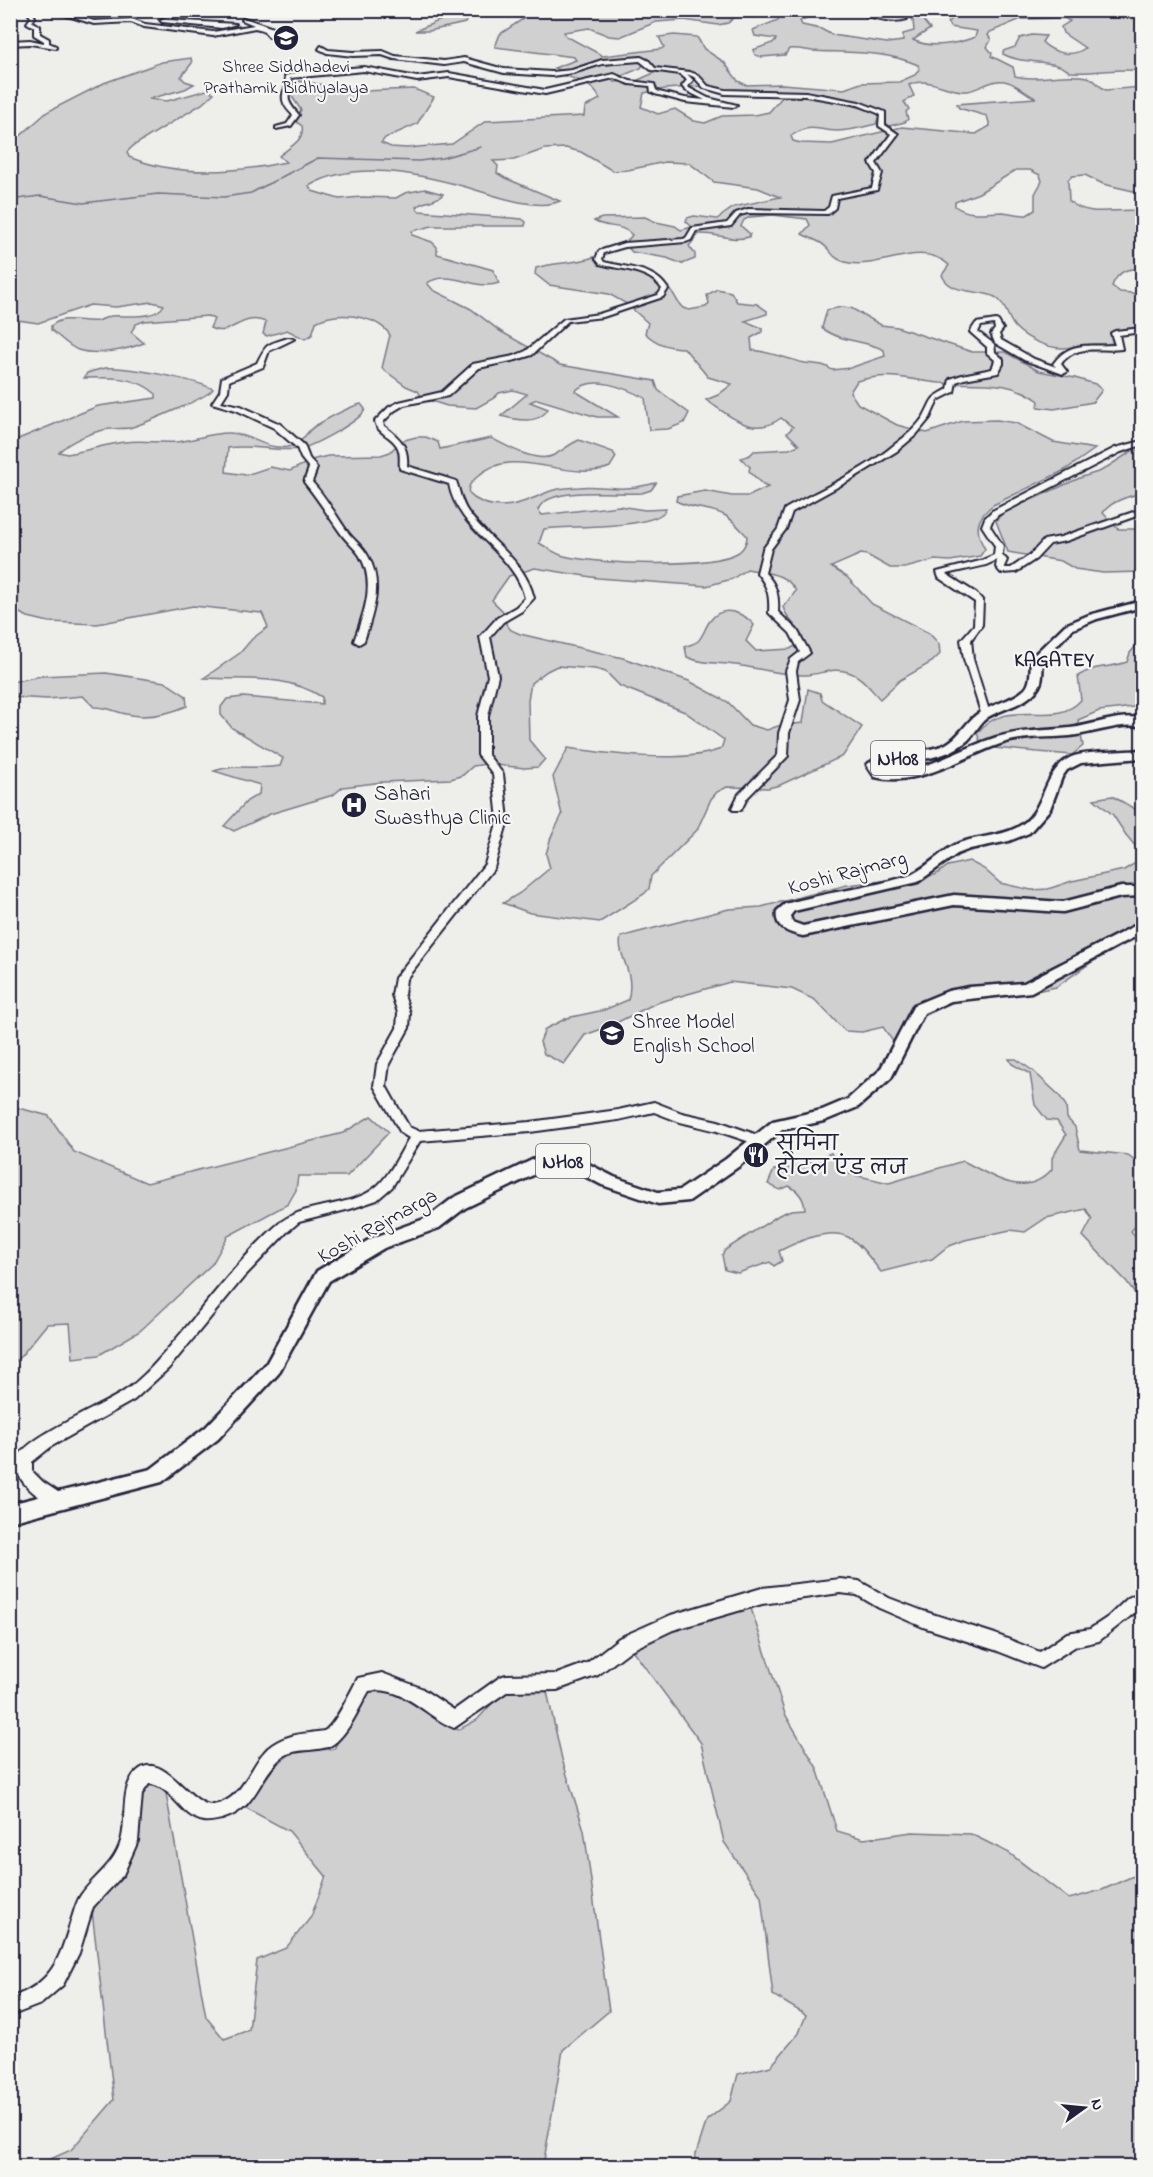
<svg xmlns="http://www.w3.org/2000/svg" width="1153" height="2177" viewBox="0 0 1153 2177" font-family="'Indie Flower','Playpen Sans Deva',sans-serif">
	<rect width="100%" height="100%" fill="#eeeeeb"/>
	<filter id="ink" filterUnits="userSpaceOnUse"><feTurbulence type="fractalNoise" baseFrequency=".0167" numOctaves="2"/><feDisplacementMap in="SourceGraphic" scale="12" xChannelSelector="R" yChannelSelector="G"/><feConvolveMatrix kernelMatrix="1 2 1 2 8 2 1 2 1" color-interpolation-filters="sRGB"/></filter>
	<g filter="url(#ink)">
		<!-- green -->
		<g fill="#d0d0d1" stroke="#797986" stroke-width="1.5" fill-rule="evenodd">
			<path d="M 435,11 L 471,10 L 471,11 L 465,23 L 429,31 L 415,31 L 441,20 L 440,12 Z"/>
			<path d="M 535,11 L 814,11 L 811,16 L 800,21 L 802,25 L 821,29 L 832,35 L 887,43 L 903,41 L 903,34 L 914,31 L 913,20 L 909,16 L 923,15 L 924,22 L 930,29 L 913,40 C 930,49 957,44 975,37 L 977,31 L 950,27 L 948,23 L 955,16 L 985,11 L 1142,11 L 1142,71 C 1117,67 1096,74 1070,72 C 1052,57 1024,66 1003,54 L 1003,51 L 1015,47 L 1020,38 L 1032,35 L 1046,36 L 1042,42 C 1053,53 1072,58 1085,48 L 1063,33 L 1061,27 L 1070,21 L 1064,18 L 1021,19 L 990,32 L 988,35 L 991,40 L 987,47 L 992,53 L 991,56 L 1013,67 L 1015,76 C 1038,82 1063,72 1087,77 C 1096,79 1098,87 1106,90 L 1142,87 L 1142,167 L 1137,169 L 1142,173 L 1142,193 L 1103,184 L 1085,175 L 1072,176 L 1068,180 L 1069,201 C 1089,219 1118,207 1142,211 L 1142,269 C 1127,268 1118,271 1112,286 L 1120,292 L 1142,294 L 1142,328 L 1117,331 L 1114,333 L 1115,342 C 1106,346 1098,343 1088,344 C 1080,344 1073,347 1065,348 C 1049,349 1026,339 1015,327 C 1007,318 1006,303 995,297 C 979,289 950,295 942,275 L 949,265 C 920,239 882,269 849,263 C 829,259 832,248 819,242 C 814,239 807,237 802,234 L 810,225 L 807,219 L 773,215 L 750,217 L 744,220 L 741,226 L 750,234 L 749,237 C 732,242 717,233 699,234 L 689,246 L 695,254 L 695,259 L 682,264 L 667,258 L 632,252 L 625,244 L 632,235 C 621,223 607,229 594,221 L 602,218 L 645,217 L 656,222 L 675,226 L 681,230 L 692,227 L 686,221 L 687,218 L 694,216 L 717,219 L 734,207 L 780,197 L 758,188 L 714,182 L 689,163 L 665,162 L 628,170 L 613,171 L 581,152 L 566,148 L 545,149 L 514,160 L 493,161 L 498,166 L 497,173 L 505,178 L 560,201 C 536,212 491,194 466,187 C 419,174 354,159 309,186 L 312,191 L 339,199 L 362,197 L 396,198 L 405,193 L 425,189 L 443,194 C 437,202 424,200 416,207 L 419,211 L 522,219 L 526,222 L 525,226 L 432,226 L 412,231 L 412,235 L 432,242 L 437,247 L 437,254 L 493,270 L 499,283 C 475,292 451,268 427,283 L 433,290 L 471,309 L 500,331 L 560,365 L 655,381 L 658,390 L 689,413 L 684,423 L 668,429 L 649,430 L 645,398 C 625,388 593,374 575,391 L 618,417 L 597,417 L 537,399 L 530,402 L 548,409 C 539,425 516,420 501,416 L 527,394 L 513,390 L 499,393 L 494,398 L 476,408 L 447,406 L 422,398 L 418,391 L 406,386 L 384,370 L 382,368 L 390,335 C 377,315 335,310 316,322 L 312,335 L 305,339 L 287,330 L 267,336 L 263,334 L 266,322 C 241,311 231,339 210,328 L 214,319 L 208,316 L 144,321 L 136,324 L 131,332 L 144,343 C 126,350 97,356 78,350 C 68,346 59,336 51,330 L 51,326 C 64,314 82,323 97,321 C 102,320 106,317 111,316 C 126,315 156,320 164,305 L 152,302 L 116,307 L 90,305 L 38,323 L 11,319 L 11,141 L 19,137 L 47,112 L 104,83 L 162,62 L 191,58 L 192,63 L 181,77 L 185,81 L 194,84 L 185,89 L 149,99 L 167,101 L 207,90 L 214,93 L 202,104 L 133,146 L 127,152 L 129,157 C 178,177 235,173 286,162 L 279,156 C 289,147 305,141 302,126 L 294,120 L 301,110 L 291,95 L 293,85 L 299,81 L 363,91 L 414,89 L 434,97 L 417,124 L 385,138 L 381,143 L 391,147 L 407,148 L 452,144 L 486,121 L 584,116 L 585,107 L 600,99 C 594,85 575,78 561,75 L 596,66 L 641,61 L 644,63 L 641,68 L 612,80 L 614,82 L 636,81 L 656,72 L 664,71 L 694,77 L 701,86 L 665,89 L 644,93 L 641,107 L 658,114 L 675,109 L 694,121 L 705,123 L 722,116 L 755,115 L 769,112 L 784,95 L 833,100 L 880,113 L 876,124 C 864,127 850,131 837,131 C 817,131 811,122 791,136 L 793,141 L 801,143 L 832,144 L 902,127 L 976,134 L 990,126 L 987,116 L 959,108 L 957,104 L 1036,98 C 1026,94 1018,85 1008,82 C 993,77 981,89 968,91 C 947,93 929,75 909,85 L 914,96 L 904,102 L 909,109 L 906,112 L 908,119 L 905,122 L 889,126 L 885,122 L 886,115 L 883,110 C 857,101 828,94 801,93 C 770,91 733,97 704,84 L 702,79 C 689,70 673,69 657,68 L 647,58 L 604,59 L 564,72 L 554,68 L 576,60 L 574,57 L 495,47 L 500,34 ZM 752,12 L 777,13 L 779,17 L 778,20 L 753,30 L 755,36 L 776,39 L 775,42 L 753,50 L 755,55 L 762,57 L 785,55 L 789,49 C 797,48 804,50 812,51 C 849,53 883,50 918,65 L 919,69 L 915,75 L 899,82 L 861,83 L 844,89 L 782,84 L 746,85 L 738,81 L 724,62 L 704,49 L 697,37 L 674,35 L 659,37 L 664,47 L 661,49 L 603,56 L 566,36 L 564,32 L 589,28 L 609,36 L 620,37 L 656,22 L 684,20 L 718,25 L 728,23 L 736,16 ZM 1016,170 L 1030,170 L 1040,175 L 1042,181 L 1035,194 L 1035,210 L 1027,215 C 1019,215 1011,213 1003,212 C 986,212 969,217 955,206 L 955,202 L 979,193 Z"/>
			<path d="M 594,257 L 600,265 C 621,270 655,272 670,289 C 676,296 677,303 683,308 L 689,310 L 706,307 L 709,303 L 707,295 L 717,289 L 731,292 L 737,302 L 757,304 L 767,311 L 767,314 L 745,321 L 762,328 L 762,332 L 751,338 L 752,350 C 769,352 784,357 800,362 C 812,365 822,362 832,370 L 850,368 L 885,356 L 884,350 C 865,340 839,342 822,328 L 827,310 L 841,307 L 851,308 L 881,325 L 897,327 L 972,352 L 1005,352 L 1039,371 L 1075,378 L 1095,384 L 1102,390 L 1093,402 L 1054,409 L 1038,407 L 1039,401 C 1009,378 975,385 940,383 C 907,380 890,371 857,381 L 850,392 L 858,404 L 897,425 L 927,433 L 963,421 L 997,420 L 1016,423 L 1053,442 L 1095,449 L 1065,470 L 993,505 C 976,518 974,530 985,549 L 980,556 L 950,561 L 935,560 L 905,568 L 890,568 L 867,555 L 861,554 L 831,567 L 847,577 L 872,604 L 929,633 L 939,644 L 940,654 L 932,662 L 900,680 L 880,699 C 870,689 862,676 848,672 C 834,667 821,674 807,675 C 785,676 763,669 742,666 C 724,662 704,665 687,657 L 685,647 C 689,645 694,644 698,641 C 704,635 705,627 710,621 C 722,604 743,612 754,625 L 746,641 L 756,651 L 790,649 L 804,641 C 800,627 787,621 783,607 L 796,591 C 786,573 767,573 747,569 L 732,579 L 706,586 L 598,578 L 535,568 L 509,576 L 492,600 C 499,609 508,611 506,624 L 511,630 L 520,634 L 623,658 L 689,681 L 728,702 L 750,725 L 767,730 L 778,726 L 803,723 L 808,689 L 820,693 L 822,700 L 862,727 L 843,756 L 780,785 L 768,788 L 727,787 L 717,792 L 711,799 L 697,830 L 651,876 L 649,889 L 644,894 L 600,922 L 530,913 L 503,903 L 520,893 L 550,868 L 546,854 L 551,837 L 562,815 L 553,777 L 568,748 C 609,754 683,764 721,749 L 724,740 L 685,712 L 620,686 L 606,672 L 595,669 L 557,666 L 547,671 L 531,683 L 528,700 L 529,740 L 545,759 L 538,767 L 525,768 L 486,764 L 473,766 L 463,775 L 451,779 L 383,782 L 343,787 L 333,795 L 270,814 L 234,831 L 224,826 L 247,801 L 259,794 L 260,785 L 214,771 C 236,763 258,770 280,766 L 283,758 L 232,728 L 221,715 L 221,707 L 227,699 L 243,697 L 322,704 L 322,697 C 283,673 247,681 204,678 L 240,653 L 252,639 L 268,627 L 262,613 L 193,606 L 97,624 L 49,622 L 28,617 L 11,609 L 11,442 L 98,406 L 156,398 L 156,394 C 136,376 109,377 84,378 L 87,373 C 93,371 99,369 106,368 C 125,366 197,380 213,389 C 208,398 140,425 129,428 C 122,429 116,428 110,429 C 93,431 70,441 59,452 L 67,454 C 86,451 106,444 125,442 C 143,440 159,443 176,442 C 194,441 211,432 230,433 C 251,434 266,450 287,447 C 304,444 304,433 315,426 C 327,419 348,407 361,404 L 365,409 C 363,420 311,447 299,449 C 275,452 252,444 228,448 L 226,472 L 246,475 L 270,467 L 290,471 L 315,459 L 328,456 L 381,455 L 390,452 L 401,441 L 416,437 L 426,437 L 438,442 L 440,449 L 491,438 C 506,446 538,464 554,455 C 563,450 570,444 579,440 L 613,452 L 616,457 L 610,467 C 568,484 513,442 477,477 C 474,480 470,483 469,487 C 467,493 470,495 474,498 C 499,514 523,503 548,492 C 557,488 569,488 579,487 C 594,485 610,489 625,488 C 635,488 646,485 656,483 L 651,490 L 642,493 C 619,495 547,485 538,510 L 542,515 L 619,506 L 645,510 L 666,509 C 657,530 566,525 544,529 L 539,543 C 547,547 555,554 564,556 C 596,564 712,569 739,552 C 744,548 747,543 747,536 C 741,530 734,521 726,516 C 712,507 693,510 676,501 L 677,496 L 705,491 L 732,496 L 749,496 L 768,487 L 763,485 L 749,471 L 750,467 L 741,458 L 750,455 L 754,451 L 789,449 L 799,445 L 787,433 L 793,427 L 781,418 C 753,439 730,416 706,400 L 718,395 L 732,384 L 708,377 L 684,348 C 669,348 655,343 645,333 L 648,323 L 627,304 L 609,294 L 549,285 L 535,274 L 536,268 C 556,262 575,264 594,257 Z"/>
			<path d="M 1142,450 L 1142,493 C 1129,496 1110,501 1103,513 L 1118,529 L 1142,529 L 1142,572 L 1103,573 L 1075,569 L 1061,561 L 1008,552 L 996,521 L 1002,513 L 1082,477 L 1101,471 L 1132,451 Z"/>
			<path d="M 1142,639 L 1142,706 L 1099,711 L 1078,720 L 1083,746 L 1072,755 L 993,748 L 981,744 L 977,733 C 1008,695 1054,730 1081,700 L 1078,676 C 1098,664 1107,669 1127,662 L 1130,653 Z"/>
			<path d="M 106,673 L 165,682 L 186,696 L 187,706 C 168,714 146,719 126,714 C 114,711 106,707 94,707 L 83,696 L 48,699 L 11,697 L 11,682 L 41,676 Z"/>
			<path d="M 1112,796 L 1142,813 L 1142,854 L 1126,835 L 1113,815 L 1094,799 Z"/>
			<path d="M 1142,859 L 1142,934 L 1092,962 L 1056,987 L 1021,994 L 959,999 L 922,1017 L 909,1043 L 896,1046 L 883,1027 L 862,1032 L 845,1031 L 815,1000 L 792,989 L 730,982 L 656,1003 L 610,1026 L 585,1035 L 564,1064 L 544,1054 L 540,1042 L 545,1029 L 567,1018 L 604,1010 L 628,1000 C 636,971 616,955 621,937 L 635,933 L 729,909 L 761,907 L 847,885 L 935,875 L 948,866 L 969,861 L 984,869 L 1000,883 L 1031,890 L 1048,889 L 1072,881 L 1124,870 Z"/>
			<path d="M 1009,1059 L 1016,1059 L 1033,1071 L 1059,1095 L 1066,1106 L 1067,1118 L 1075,1127 L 1080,1150 L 1128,1155 L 1142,1165 L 1142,1219 L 1131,1231 L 1142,1245 L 1142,1303 L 1127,1282 L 1083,1236 L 1092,1219 L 1086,1209 L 1046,1218 L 1025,1232 L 1010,1230 L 965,1240 L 947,1247 L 932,1259 L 881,1272 C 872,1261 860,1243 848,1237 C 827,1227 798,1242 779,1251 L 782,1261 L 774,1266 L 770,1262 L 738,1273 L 725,1270 L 722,1255 L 725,1250 L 779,1215 L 791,1210 L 805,1209 C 804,1198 799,1191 789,1186 L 780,1190 L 768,1184 L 774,1170 L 792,1168 L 831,1153 L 842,1172 L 889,1183 L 963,1161 C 992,1175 1025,1201 1052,1169 L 1052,1158 L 1066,1135 L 1057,1121 L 1047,1120 L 1035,1105 L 1030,1074 L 1012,1064 Z"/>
			<path d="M 11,1106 L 49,1116 L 74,1152 L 147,1183 L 343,1133 L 371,1116 L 389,1132 L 347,1176 L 298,1176 L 296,1190 L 288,1204 L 228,1236 L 212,1264 L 140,1331 L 99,1355 L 73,1358 L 70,1323 L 47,1324 L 21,1356 L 11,1364 Z"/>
			<path d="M 749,1602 L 785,1714 L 817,1768 L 837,1831 L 864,1839 L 912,1832 L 971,1834 L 1009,1853 L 1069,1899 L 1102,1890 L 1131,1877 L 1142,1874 L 1142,2166 L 692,2166 L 707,2120 L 731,2101 L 738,2074 L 771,2066 L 799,2033 L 806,2015 L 773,1995 L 761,1896 L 724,1842 L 701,1743 L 630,1647 L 658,1630 Z"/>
			<path d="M 374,1685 L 389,1688 L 458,1730 L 477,1720 L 505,1689 L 546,1687 L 562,1759 L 584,1830 L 609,2011 L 563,2050 L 543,2166 L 35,2166 L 71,2150 L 114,2100 L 92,1911 L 117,1877 L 138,1794 L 152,1780 L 165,1788 L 206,2017 L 224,2039 L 249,2030 L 257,1960 L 286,1948 L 311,1917 L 326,1876 L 289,1831 L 246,1808 L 266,1773 L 294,1751 L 334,1749 L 362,1695 Z"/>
		</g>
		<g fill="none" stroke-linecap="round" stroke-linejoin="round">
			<!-- stream -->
			<path stroke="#727281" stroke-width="1.5" d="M 10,200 L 40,196 L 83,203 L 158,194 L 224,197 L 251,193 L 318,158 L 419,161 L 442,158 L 481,147"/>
			<!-- minor casing -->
			<g stroke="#22223b" stroke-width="4">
				<g id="minor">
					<path d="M 26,10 L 31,10 L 35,17 L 32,22 L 40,26 L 40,34 L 49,39 L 49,43 L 56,46 L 56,48 L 30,44 L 10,45 L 10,41 L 30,40 L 44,43 L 44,41 L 34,35 L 34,27 L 27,23 L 31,17 Z"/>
					<path d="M 48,10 L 57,10 L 94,21 L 132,19 L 145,24 L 213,32 L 254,25 L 242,20 L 244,18 L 273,28 L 274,36 L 269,37 L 263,30 L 255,28 L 213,36 L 144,27 L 131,22 L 94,24 Z"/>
					<path d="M 127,10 L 147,10 L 176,15 L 168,20 L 236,24 L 222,28 L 162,22 L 160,20 L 168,16 Z"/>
					<path d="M 867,10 L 871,10 L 871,14 L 874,15 L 907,19 C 895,23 880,19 867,16 Z"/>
					<path d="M 931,10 L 947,13 L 970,10 L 947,16 Z"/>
					<path d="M 321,46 L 328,50 L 353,52 L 383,51 L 395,56 L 444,61 L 464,58 L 504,69 L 552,72 L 572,70 L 602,60 L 641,57 L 649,61 L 655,68 L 690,72 L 698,75 L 708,86 L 725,90 L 806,92 L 859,102 L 885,112 L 885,125 L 898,134 L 876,163 L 882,173 L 877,190 L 837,198 L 835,208 L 828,214 L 748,213 L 740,215 L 731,226 L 696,231 L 691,240 L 686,242 L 625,247 L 604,253 L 602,259 L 604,262 C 627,268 654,267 668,289 L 663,297 L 603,317 L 568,321 L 532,355 L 516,360 L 479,368 L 448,396 L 404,405 L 394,411 L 383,422 L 384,426 C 399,437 409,446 407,466 L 456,481 C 460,492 461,502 468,512 C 490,542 525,560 534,598 L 522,611 L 503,622 L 490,637 L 498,676 L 488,716 L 488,755 L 503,774 L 508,820 L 494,868 L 406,979 L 404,995 L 410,1013 L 409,1028 L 389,1064 L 386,1086 L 409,1127 L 418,1131 L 530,1122 L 618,1110 L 654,1102 L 682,1113 L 718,1121 L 763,1137 L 765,1140 L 763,1143 L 759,1145 L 717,1131 L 680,1122 L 654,1112 L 618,1120 L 530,1132 L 420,1141 L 392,1187 L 377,1200 L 350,1209 L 299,1222 L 286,1233 L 243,1278 L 169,1368 L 134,1400 L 52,1446 L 32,1462 L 32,1471 L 43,1482 L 64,1496 L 66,1501 L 64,1506 L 59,1508 C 42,1501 7,1478 19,1456 C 31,1435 100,1407 123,1392 C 146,1377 165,1352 183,1331 C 213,1295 242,1257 276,1226 C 302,1202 340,1209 369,1192 C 388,1181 398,1156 409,1138 L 401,1133 L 374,1086 L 377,1064 L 397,1028 L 398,1013 L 392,995 L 395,978 L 485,864 L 498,820 L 493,774 L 478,755 L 478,716 L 488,676 L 480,637 L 497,618 L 516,607 L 525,598 C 514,551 458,533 449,484 L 400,469 C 399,462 401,455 398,448 C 393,436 377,434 375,421 L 389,407 L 399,402 L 442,392 L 473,364 L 514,356 L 526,351 L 564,319 L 599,314 L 658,295 L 662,289 C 649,269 620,270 600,264 L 596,259 L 599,251 L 624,243 L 683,239 L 686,238 L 692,228 L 727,223 L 736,213 L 748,209 L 824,211 L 829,207 L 832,196 L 872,188 L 876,173 L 870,163 L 891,134 L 879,126 L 880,114 L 858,105 L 806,96 L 725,94 L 704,88 L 694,77 L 687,74 L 693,80 L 688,86 L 689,88 L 708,98 L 737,105 L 734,107 L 685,102 L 655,94 L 651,92 L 650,86 L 629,84 L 614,78 L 545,94 L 449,77 L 417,81 L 364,71 L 290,78 L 293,85 C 284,98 290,105 299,115 L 291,126 L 276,129 L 276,127 L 287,124 L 293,115 C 283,106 279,97 287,85 L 285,76 L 299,72 L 364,67 L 417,77 L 449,73 L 545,90 L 614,74 L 630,81 L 654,84 L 656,90 L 659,92 L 685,98 L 705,100 L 685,90 L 682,86 L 687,80 L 680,74 L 651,70 L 640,61 L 602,64 L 573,73 L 552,76 L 504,73 L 464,62 L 444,65 L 394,59 L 382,55 L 353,56 L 327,53 L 319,49 Z"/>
					<path d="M 996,320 L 998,321 L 1003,329 L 999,334 L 1001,340 L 1034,359 L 1056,367 L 1053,364 C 1070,340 1089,347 1115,345 L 1111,333 L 1115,331 L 1142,328 L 1142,332 L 1119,335 L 1122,349 C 1100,352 1075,343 1061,364 L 1067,372 L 1063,374 L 1024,360 L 995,343 L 991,334 L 995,329 L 994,324 L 981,326 L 978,332 L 994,344 L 995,352 L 1003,359 L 1003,364 L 998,373 L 964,379 L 956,382 L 954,392 L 938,400 L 930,418 L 916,435 L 897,451 L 852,479 L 792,512 L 786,529 L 771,549 L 765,573 C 777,585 779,596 778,612 L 797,630 L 810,653 L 798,662 L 796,671 L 800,700 L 789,733 L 788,756 L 747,798 L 741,810 L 733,810 L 732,808 L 739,794 L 778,755 L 779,733 L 790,700 L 786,671 L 791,659 L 800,652 L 790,633 L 769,613 C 770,595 768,587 757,573 L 763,549 L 778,529 L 785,509 C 821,489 862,472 894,445 C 905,437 917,427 924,416 C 934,398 928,400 948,389 L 950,379 L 962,375 L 992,369 L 995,360 L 987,353 L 987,347 L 970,332 L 976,323 Z"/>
					<path d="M 288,338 L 294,339 L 269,351 L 263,367 L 229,381 L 228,391 L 221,402 L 241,406 L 280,424 L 304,445 L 309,458 L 317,468 L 312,482 C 326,497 335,514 347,531 C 353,540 363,546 368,556 C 384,584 373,613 364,641 L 359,644 L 354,641 C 364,613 376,584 360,556 C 355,548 347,542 342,535 C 329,517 318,499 304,482 L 309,468 L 301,458 L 297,448 L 274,428 L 236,410 L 212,403 L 220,391 L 222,378 L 257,363 C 267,343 266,345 288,338 Z"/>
					<path d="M 1142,441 L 1142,445 L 1121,452 L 998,515 L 992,521 L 990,526 L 1003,546 L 1002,555 L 1007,560 L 1004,567 L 1006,568 L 1011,568 L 1030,555 L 1044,540 L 1061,537 L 1142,509 L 1142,514 L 1066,541 L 1050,544 L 1036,559 L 1016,572 L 1001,573 L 996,567 L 997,560 L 986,565 L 946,574 L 976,593 L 983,601 L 982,625 L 971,640 L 973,659 L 990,714 L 985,717 L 982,716 L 964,659 L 961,640 L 974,625 L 975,602 L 939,578 L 937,572 L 980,561 L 994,555 L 995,546 L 982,526 L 985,518 L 992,511 L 1115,448 Z"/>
					<path d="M 840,1579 L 859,1581 L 889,1598 L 923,1611 L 995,1634 L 1040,1652 L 1067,1633 L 1090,1629 L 1108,1617 L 1128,1598 L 1142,1591 L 1142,1607 L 1099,1641 L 1076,1646 L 1041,1668 L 995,1650 L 923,1627 L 879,1608 L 857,1595 L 840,1593 L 762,1604 L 673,1630 L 631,1650 L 598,1675 L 557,1690 L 508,1691 L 454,1728 C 425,1716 404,1685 369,1691 C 359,1708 351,1728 337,1741 C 323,1755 297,1745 281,1758 C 257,1779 257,1809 222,1819 C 216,1820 211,1822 204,1821 C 180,1817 172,1785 149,1784 L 142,1794 L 138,1841 L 123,1875 L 93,1907 L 79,1953 L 63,1985 L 41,2004 L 10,2016 L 10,1998 C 53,1983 59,1960 71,1921 C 74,1912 76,1902 81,1895 C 94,1876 114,1865 121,1841 C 128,1820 118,1784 140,1769 C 164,1752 191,1807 213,1805 C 243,1801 249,1766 268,1748 C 280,1738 295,1734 310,1733 C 314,1732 320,1732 324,1731 C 335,1726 351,1690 358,1678 L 382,1673 L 421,1688 L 454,1710 L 500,1677 L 506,1675 L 557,1674 L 587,1663 L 619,1638 L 671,1615 L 762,1588 Z"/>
				</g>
			</g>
			<!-- major casing -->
			<g stroke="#22223b" stroke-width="5">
				<g id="major">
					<path d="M 1142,601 L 1142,607 L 1097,619 L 1073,629 L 1043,659 C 1042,666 1043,675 1041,682 C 1034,703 1005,707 988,717 C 979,723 975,734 967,741 C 945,760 910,761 883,764 L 880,766 L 883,771 C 922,775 961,748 997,737 C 1021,730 1045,731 1070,728 C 1095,725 1117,714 1142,718 L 1142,726 C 1117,723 1095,733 1070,736 C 1049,738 1027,736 1006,742 C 965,755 919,788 875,777 L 867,765 C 878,751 924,755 946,744 C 959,737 965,724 976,715 C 990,704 1011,702 1025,689 C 1032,682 1030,667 1031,658 L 1065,625 L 1089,615 Z"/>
					<path d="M 1142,750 L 1142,758 L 1081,763 L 1067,770 L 1062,777 L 1050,809 L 1029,833 L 1009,841 L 970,849 L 957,854 L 918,882 L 794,911 L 790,916 L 792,922 L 803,926 L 954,895 L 1063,902 L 1121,887 L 1142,887 L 1142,896 L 1121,897 L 1063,912 L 954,905 L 803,936 C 789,933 774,928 777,911 L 785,904 C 825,892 866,889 905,877 C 925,871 940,851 959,843 C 978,836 998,837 1016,828 C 1048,813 1040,769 1074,756 C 1089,751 1124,752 1142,750 Z"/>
					<path d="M 1142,922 L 1142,933 L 1031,992 L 951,1001 L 924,1013 L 891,1078 L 858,1107 L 824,1121 L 782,1130 L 738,1167 L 689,1201 L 658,1204 L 602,1185 L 567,1167 L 552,1166 L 465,1208 L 439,1228 L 384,1248 L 329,1281 L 278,1374 L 218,1439 L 162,1482 L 10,1522 L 10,1504 L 151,1469 L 206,1427 L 266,1364 L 317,1271 L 372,1238 L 427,1218 L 453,1198 L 532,1160 L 552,1154 L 575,1157 L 614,1177 L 658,1192 L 680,1190 L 726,1159 L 773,1121 L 822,1110 L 848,1099 L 880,1070 L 914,1005 L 948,991 L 969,987 L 1024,983 Z"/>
				</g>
			</g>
			<!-- minor -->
			<use href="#minor" fill="#f6f6f2" fill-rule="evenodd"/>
			<!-- major -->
			<use href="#major" fill="#f6f6f2" fill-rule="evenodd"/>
		</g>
	</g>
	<!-- icons -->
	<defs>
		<g id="school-disc" transform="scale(1.35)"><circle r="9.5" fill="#22223b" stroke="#f6f6f2"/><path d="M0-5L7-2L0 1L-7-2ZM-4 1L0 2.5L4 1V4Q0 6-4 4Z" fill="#fff"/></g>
		<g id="hospital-disc" transform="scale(1.35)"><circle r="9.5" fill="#22223b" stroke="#f6f6f2"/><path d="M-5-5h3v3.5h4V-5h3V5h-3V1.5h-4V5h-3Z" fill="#fff"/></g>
		<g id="restaurant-disc" transform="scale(1.35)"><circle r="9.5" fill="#22223b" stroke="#f6f6f2"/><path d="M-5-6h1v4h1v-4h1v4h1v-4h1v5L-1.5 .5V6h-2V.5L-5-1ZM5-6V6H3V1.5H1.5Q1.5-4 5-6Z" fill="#fff"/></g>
	</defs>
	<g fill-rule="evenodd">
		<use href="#school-disc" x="286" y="38"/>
		<use href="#hospital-disc" x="354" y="805"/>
		<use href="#school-disc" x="612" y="1033"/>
		<use href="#restaurant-disc" x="756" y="1155"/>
	</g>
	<g text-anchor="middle" stroke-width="4.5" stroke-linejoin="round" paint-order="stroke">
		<!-- far-poi labels -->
		<g font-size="18" fill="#22223b" stroke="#f6f6f2">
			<text x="286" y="72">Shree Siddhadevi<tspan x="286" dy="21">Prathamik Bidhyalaya</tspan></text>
		</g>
		<!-- far-quarter labels -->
		<g font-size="20" font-weight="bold" fill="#22223b" stroke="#f6f6f2">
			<text x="1054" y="666">KAGATEY</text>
		</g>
		<!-- shield labels -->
		<g fill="#f6f6f2" stroke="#626272" stroke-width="1.5">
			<rect x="871" y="741" width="54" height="34" rx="4.5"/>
			<rect x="536" y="1144" width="54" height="34" rx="4.5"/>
		</g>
		<g font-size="20" font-weight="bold" fill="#22223b">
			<text x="898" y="765">NH08</text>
			<text x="563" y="1168">NH08</text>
		</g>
		<!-- poi labels -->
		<g font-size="21" fill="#22223b" stroke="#f6f6f2" text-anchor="start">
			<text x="374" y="800">Sahari<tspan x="374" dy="24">Swasthya Clinic</tspan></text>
			<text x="632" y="1028">Shree Model<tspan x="632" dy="24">English School</tspan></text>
			<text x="776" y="1150">सुमिना<tspan x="776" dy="24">होटल एंड लज</tspan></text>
		</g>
		<!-- street labels -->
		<g font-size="21" fill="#22223b" stroke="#f6f6f2">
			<text transform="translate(847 872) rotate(-15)" y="7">Koshi Rajmarg</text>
			<text transform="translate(377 1225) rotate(-29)" y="7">Koshi Rajmarga</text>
		</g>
	</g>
	<!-- margin -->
	<rect width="1153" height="2177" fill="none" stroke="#f6f6f2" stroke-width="36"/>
	<rect x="18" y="18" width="1117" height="2141" fill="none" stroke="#22223b" stroke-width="2" filter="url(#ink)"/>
	<!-- north arrow -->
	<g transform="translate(1084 2108) rotate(75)" stroke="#f6f6f2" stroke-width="4.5" paint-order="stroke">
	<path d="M0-4.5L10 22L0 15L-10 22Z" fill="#22223b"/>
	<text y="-9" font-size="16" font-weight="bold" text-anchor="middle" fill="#22223b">N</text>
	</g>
</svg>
